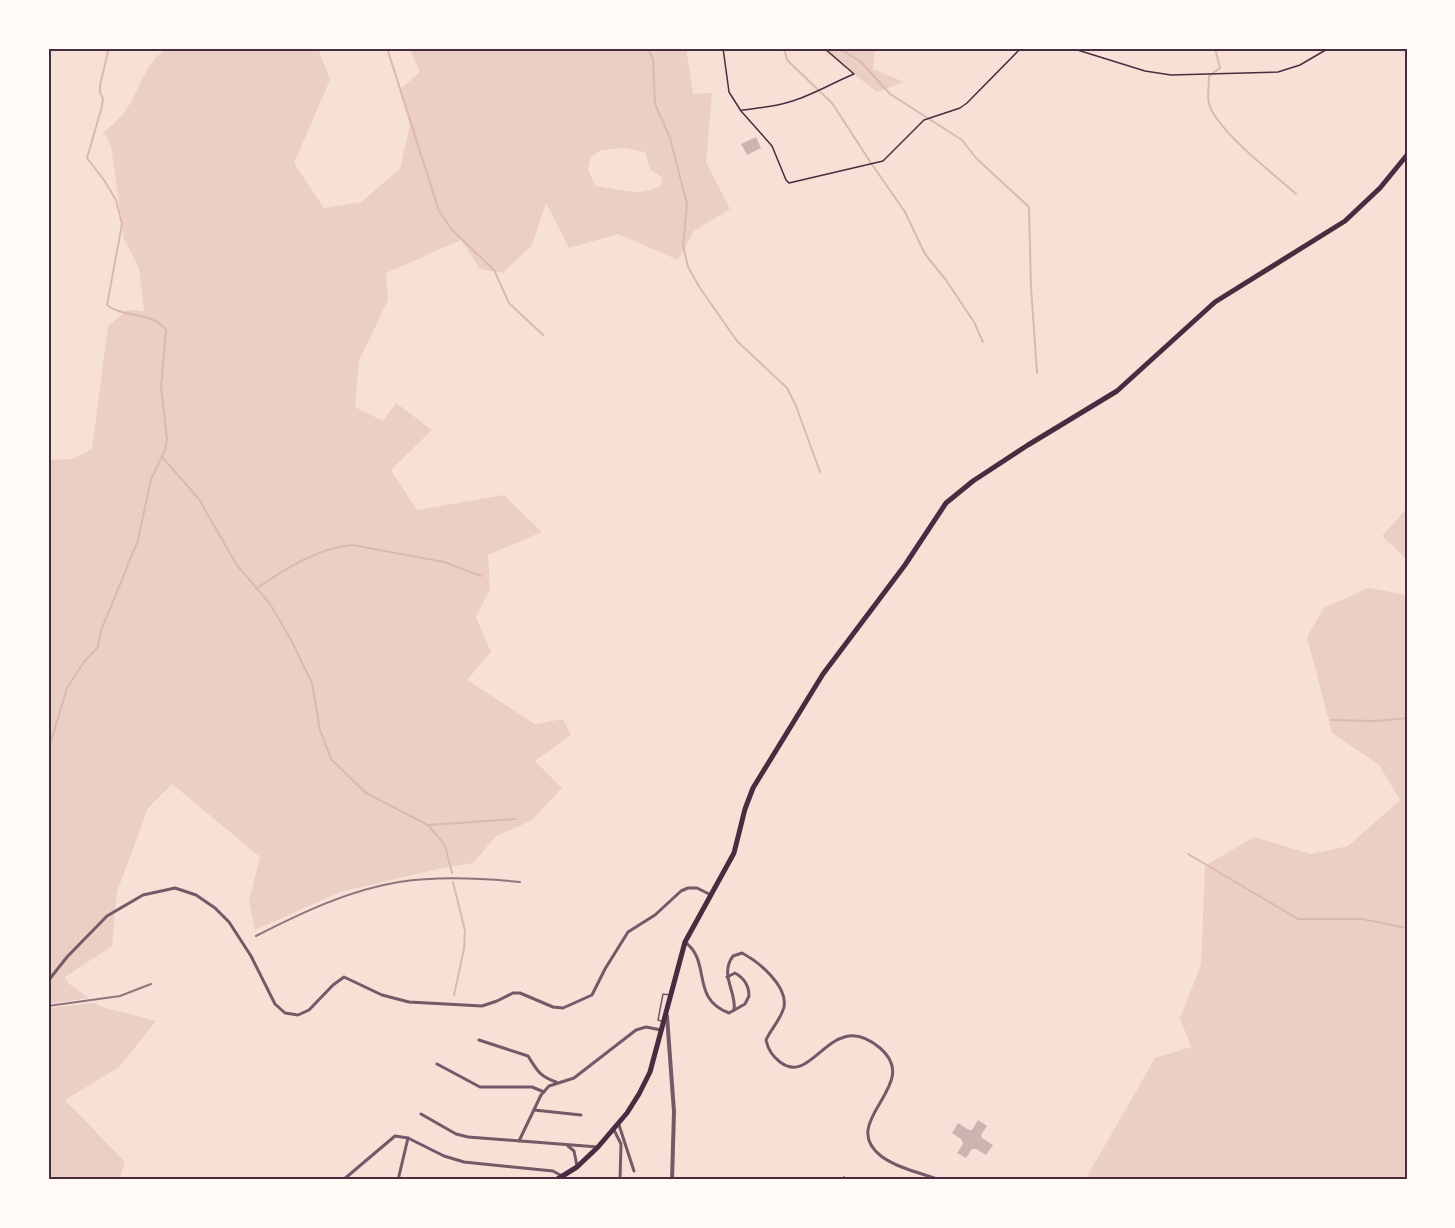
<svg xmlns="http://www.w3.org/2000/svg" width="1455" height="1228" viewBox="0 0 1455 1228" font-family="'Playfair Display',serif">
	<rect width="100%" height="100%" fill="#f7e1d7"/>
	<!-- green -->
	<g fill="#ebcfc5" fill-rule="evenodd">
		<path d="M 169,48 L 278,48 L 285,51 L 294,48 L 318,48 L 330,80 L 294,163 L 324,208 L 361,202 L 400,169 L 410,125 L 399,90 L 420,72 L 409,48 L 686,48 L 693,94 L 712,93 L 706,162 L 730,209 L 694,231 L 678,260 L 618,234 L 569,248 L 546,203 L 532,245 L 503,273 L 480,269 L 461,240 L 386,273 L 388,300 L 359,361 L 355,407 L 383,421 L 396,403 L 432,430 L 391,470 L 417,510 L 504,495 L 542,532 L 488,555 L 490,589 L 476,617 L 491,652 L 467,680 L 535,724 L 563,719 L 571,735 L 535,761 L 562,788 L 531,821 L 496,836 L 473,863 L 442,868 L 340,892 L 255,930 L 249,900 L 260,857 L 172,784 L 148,808 L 117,892 L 112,946 L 65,977 L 68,983 L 89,998 L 48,1004 L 48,460 L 72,459 L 92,449 L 108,326 L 127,310 L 144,311 L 139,268 L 124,239 L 111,146 L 104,132 C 110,127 117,121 122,115 C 140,94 143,61 169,48 ZM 623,148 L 645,152 L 650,169 L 662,178 L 662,184 C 642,199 617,188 595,186 L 588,169 L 591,157 L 601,150 Z"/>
		<path d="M 820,48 L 875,48 L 873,69 L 904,82 L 877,92 Z"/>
		<path d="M 1407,508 L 1407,560 L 1382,536 Z"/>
		<path d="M 1368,588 L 1407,595 L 1407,1180 L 1085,1180 L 1155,1058 L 1191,1047 L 1180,1018 L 1201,965 L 1205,866 L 1254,837 L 1311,854 L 1348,846 L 1400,800 L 1379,765 L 1332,733 L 1307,637 L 1324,608 Z"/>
		<path d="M 95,1003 L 102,1007 L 156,1021 L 119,1067 L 65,1100 L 125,1162 L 119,1180 L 48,1180 L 48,1008 Z"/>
	</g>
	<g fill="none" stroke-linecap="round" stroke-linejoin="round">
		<!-- stream -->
		<g stroke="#dcb8b0" stroke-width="2">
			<path d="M 387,48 L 439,211 L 452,230 L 494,270 L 509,303 L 543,335"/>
			<path d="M 648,48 L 653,59 L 655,104 L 670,138 L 687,204 L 683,245 L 688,267 L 700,288 L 737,341 L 787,388 L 796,406 L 820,472"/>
			<path d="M 784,48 L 787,60 L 832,103 L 871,163 L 905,212 L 925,254 L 946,280 L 974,322 L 983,342"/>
			<path d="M 839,48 L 861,62 L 890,94 L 962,140 L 976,158 L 1029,207 L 1031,287 L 1037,373"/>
			<path d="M 1215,48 L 1220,68 L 1209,76 C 1209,85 1207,96 1209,104 C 1218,132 1274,174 1296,194"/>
			<path d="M 161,456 L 199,499 L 236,564 L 270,604 L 290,638 L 312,683 L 320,730 L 331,759 L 366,793 L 428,825 L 445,845 L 452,873"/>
			<path d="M 257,588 C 285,569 318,548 352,545 L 444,562 L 481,576"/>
			<path d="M 1331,720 L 1375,721 L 1407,718"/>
			<path d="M 48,751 L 67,688 L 84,662 L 98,647 L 101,631 L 138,540 L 151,479 L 165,450 L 167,439 L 161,387 L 166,330 C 155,312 123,318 107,305 L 122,224 L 116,200 L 104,180 L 87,158 L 101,110 L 103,99 L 100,92 L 100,85 L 109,48"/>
			<path d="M 428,825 L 516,819"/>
			<path d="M 1188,854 L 1298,919 L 1362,919 L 1407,928"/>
			<path d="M 453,882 L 465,931 L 464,949 L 454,995"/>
		</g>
	</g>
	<!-- building -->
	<g fill="#ccb4b1">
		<path d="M 756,137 L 761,148 L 747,155 L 741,144 Z"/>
		<path d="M 978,1120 L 987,1126 L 981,1135 L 982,1138 L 993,1145 L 986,1155 L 976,1149 L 972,1149 L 966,1158 L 957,1153 L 963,1144 L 962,1140 L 952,1133 L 958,1123 L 969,1130 L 972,1130 Z"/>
	</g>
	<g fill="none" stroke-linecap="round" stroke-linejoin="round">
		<!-- path -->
		<g stroke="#4a2c40" stroke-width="1.5">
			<path d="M 723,48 L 729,92 L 741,111 L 772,146 L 786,180 L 789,183 L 883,161 L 924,120 L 960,108 L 967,103 L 1021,48"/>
			<path d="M 1071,48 L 1145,71 L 1171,75 L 1278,72 L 1300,65 L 1329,48"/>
			<path d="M 742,110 C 758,108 774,107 789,102 C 811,96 832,83 854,74 L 824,48"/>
		</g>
		<!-- service -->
		<path stroke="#755966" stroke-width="1.5" d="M 661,1021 L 658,1020 L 663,994 L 670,995"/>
		<!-- minor -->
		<g stroke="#755966" stroke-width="3">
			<path d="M 685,942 C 712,962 690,999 729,1013 L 745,1004 L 749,996 C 749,985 744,978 735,973 L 727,977"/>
			<path d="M 48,981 L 67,957 L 107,916 L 143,895 L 175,888 L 196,895 L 215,908 L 229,922 L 251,956 L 275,1004 L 285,1013 L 298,1015 L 309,1010 L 333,985 L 344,977 L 382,995 L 409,1002 L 482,1006 L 497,1001 L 513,993 L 520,993 L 553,1007 L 563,1008 L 592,995 L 605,969 L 628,932 L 655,915 L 681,891 L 688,888 L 697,888 L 711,895"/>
			<path d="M 734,1010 C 737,992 719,975 733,956 L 742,953 C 759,962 788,986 784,1007 C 781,1019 771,1029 766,1040 C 768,1050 772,1056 780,1062 C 814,1088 830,1006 880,1048 C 924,1085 836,1121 881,1156 C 897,1168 921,1173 940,1180"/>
			<path d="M 479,1040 L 528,1056 C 537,1070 539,1076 556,1082"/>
			<path d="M 437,1064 L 480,1087 L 532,1087 L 544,1092"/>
			<path d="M 534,1110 L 581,1115"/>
			<path d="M 421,1114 L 456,1134 L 468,1137 L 598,1147"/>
			<path d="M 619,1125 L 634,1171"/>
			<path d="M 614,1130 L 621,1144 L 620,1180"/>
			<path d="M 519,1141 L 541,1095 L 549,1086 L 574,1078 L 636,1030 L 646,1027 L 661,1030"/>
			<path d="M 568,1146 L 574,1151 L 577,1166"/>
			<path d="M 343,1180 L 395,1136 L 408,1138 L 444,1156 L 464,1162 L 553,1171 L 562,1176"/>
			<path d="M 398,1180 L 408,1138"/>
		</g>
		<!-- tertiary -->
		<path stroke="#755966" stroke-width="4" d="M 667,1016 L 674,1112 L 672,1180"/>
		<!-- primary -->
		<path stroke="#4a2c40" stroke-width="5" d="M 556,1180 L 577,1167 L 598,1147 L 627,1113 L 639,1094 L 650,1072 L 685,942 L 734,853 L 745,809 L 753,788 L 823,674 L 905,565 L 946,503 L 973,481 L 1028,445 L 1117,391 L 1215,302 L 1345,221 L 1380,188 L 1407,155"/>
		<!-- rail -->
		<g stroke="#8f747c" stroke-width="2">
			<path d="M 256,936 C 301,913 349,890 399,882 C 439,876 480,878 520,882"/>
			<path d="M 48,1006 L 120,996 L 151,984"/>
			<path d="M 844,1177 L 845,1180"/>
		</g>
	</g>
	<!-- border -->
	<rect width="1455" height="1228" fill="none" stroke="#fffaf5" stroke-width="99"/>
	<rect x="50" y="50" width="1356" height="1128" fill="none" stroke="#4a2c40" stroke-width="2"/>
</svg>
